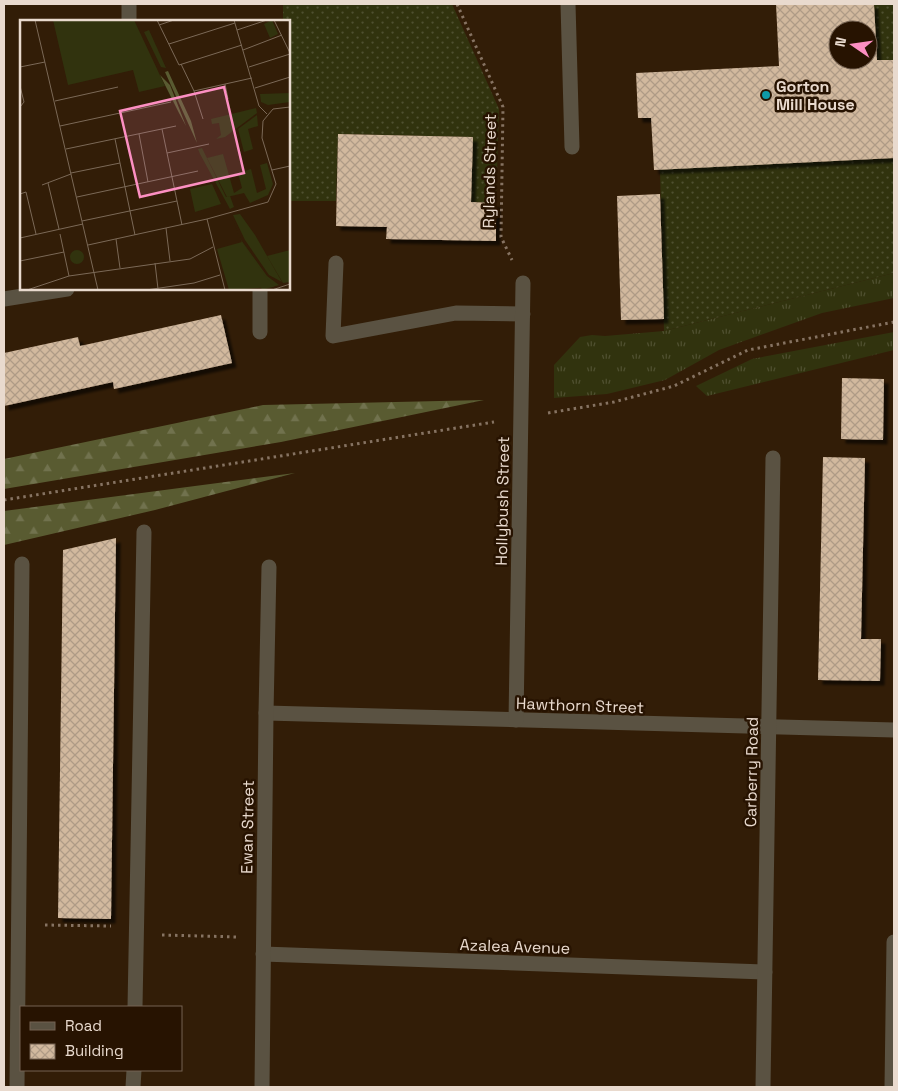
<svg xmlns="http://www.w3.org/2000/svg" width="898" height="1091" viewBox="0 0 898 1091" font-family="'Space Grotesk',sans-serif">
	<defs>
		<pattern id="grass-tufts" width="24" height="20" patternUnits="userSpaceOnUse" patternTransform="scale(1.25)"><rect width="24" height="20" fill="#31330e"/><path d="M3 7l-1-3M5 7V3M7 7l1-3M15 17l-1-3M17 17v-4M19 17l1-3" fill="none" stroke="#4f5030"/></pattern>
		<pattern id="forest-firs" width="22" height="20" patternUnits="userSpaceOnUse" patternTransform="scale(1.25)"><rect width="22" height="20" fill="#595b31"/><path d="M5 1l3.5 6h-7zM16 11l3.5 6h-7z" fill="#71724e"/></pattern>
		<pattern id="garden-dots" width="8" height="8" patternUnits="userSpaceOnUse" patternTransform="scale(1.25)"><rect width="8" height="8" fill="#31330e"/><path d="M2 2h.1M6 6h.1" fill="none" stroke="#4f5030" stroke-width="1.8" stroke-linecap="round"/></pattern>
		<pattern id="building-cross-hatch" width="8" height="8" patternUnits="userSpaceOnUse" patternTransform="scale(1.25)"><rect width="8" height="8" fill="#d2b99e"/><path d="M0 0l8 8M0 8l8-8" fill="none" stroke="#af9b86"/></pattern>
		<filter id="shadow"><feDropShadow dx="4.5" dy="4.5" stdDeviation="1" flood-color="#0009"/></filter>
	</defs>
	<rect width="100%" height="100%" fill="#321d07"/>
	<!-- grass -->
	<g fill="url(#grass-tufts)">
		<path d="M 894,273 L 894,298 L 822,313 L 719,350 L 665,380 L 607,394 L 554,398 L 554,365 L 580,337 L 592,335 L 605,336 L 664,331 Z"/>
		<path d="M 894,332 L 894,350 L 707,396 L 696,386 L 752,359 Z"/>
	</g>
	<!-- forest -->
	<g fill="url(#forest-firs)">
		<path d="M 484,400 L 281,442 L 4,489 L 4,459 L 263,405 Z"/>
		<path d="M 295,473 L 155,510 L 4,545 L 4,511 Z"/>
	</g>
	<!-- garden -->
	<g fill="url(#garden-dots)">
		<path d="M 283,4 L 452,4 L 499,109 L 496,203 L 471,202 L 473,137 L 338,134 L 336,201 L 289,201 L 289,21 L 283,21 Z"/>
		<path d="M 874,4 L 894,4 L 894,60 L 877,60 Z"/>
		<path d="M 894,158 L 894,273 L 664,331 L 660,169 Z"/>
	</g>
	<!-- building -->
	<g fill="url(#building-cross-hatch)" fill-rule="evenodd" filter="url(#shadow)">
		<path d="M 776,4 L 874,4 L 877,60 L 894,60 L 894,158 L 654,170 L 651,118 L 638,118 L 636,73 L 779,66 ZM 838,30 L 868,30 L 868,60 L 838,60 Z"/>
		<path d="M 338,134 L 473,137 L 471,202 L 496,203 L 496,241 L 386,239 L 387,227 L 336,226 Z"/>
		<path d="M 660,194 L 664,319 L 621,320 L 617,196 Z"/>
		<path d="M 221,315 L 232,363 L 114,389 L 113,382 L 4,406 L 4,353 L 78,337 L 80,346 Z"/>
		<path d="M 842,378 L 884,379 L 883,440 L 841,439 Z"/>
		<path d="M 823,457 L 865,458 L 861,639 L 881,639 L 880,681 L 818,680 Z"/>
		<path d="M 116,538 L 111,919 L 58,918 L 63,550 Z"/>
	</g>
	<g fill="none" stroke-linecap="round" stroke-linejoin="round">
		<!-- path -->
		<g stroke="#867362" stroke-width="3" stroke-dasharray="2.5 4" stroke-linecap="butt">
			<path d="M 457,4 L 503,107 L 501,237 L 512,260"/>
			<path d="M 548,413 L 614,402 L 674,386 L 748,350 L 894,322"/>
			<path d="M 4,500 L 494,422"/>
			<path d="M 45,925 L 111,926"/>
			<path d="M 162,935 L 238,937"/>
		</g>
		<!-- lane -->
		<g stroke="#5a5242" stroke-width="15">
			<path d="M 568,4 L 572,147"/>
			<path d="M 336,263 L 333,336 L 456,313 L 523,314"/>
			<path d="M 135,1007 L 144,532"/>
			<path d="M 133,1087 L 134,1070"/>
			<path d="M 892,1087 L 894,942"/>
		</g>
		<!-- street -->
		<g stroke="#5a5242" stroke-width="15">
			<path d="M 129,4 L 129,21"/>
			<path d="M 4,299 L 67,289"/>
			<path d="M 260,332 L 260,289"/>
			<path d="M 266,713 L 894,730"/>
			<path d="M 516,720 L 523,283"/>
			<path d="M 263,954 L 765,972"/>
			<path d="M 17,1087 L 22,564"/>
			<path d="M 262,1087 L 266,713 L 269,567"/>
			<path d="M 763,1087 L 773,458"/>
		</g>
	</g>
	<!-- markers -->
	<circle fill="#0f9aa8" stroke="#271301" stroke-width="2" cx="766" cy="95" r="5"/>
	<g text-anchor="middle" stroke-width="5" stroke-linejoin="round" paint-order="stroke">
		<!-- poi labels -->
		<g font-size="16" font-weight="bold" fill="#e9dace" stroke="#271301" text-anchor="start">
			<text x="776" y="92">Gorton<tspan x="776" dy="18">Mill House</tspan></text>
		</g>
		<!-- street labels -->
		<g font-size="16" fill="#e9dace" stroke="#271301">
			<text transform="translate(489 171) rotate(-89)" y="6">Rylands Street</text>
			<text transform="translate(502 501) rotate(-89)" y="6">Hollybush Street</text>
			<text transform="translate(580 705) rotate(2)" y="6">Hawthorn Street</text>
			<text transform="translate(751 772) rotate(-89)" y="6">Carberry Road</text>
			<text transform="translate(247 827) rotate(-89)" y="6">Ewan Street</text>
			<text transform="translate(515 946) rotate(2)" y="6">Azalea Avenue</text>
		</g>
	</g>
	<!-- overview -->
	<g transform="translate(20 20)">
		<rect width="270" height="270" fill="#321d07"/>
		<path d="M 252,0 L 258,14 L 250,18 L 244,4 ZM 129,10 L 146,48 L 141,47 L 124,12 ZM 270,73 L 270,82 L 248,85 L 241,82 L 240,74 ZM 237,95 L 238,106 L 228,109 L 233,129 L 224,132 L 218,109 ZM 182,128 L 206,177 L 210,176 L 214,187 L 210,189 L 180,134 L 178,129 ZM 220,194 L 235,215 L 262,262 L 249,255 L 225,220 L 213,195 ZM 212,199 L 221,220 L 247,256 L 259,265 L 242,270 Z" fill="#31330e"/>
		<path d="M 148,51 L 171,101 L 177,123 L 145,52 ZM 140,55 L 150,65 L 166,106 L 159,93 Z" fill="#595b31"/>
		<path d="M 33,0 L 114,0 L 145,66 L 119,72 L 113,50 L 48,65 ZM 222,222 L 240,249 L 254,267 L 209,270 L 197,229 ZM50 237a7 7 0 1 1 14 0a7 7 0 1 1-14 0ZM 270,230 L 270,262 L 263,263 L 247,236 Z" fill="#31330e"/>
		<path d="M 236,88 L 237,93 L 205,117 L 196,119 L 201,115 L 199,103 L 192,104 L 191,99 ZM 203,134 L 214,173 L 222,168 L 218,153 L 231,149 L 237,173 L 246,169 L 240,145 L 247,143 L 253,164 L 248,175 L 230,183 L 224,173 L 207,177 L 187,138 ZM 192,164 L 201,184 L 175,192 L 170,169 Z" fill="#31330e"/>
		<path fill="none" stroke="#7b6957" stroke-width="1" d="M 15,0 L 78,270M 137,0 L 159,45 L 222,25M 214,0 L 239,86 L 247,94M 254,0 L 270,33M 139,5 L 154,0M 217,10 L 247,0M 149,24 L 215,3M 223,30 L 262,15M 161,44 L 174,71 L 232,58M 0,47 L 25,42M 229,47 L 270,34M 205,64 L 208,79M 0,66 L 4,82 L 0,87M 235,68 L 270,57M 174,71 L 183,99M 35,81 L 98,67M 40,106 L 151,82M 142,109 L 162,205M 119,114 L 128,162M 95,119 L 115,215M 46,129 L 156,106M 147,133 L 189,124M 252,150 L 270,146M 51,153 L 100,143M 28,163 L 39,209M 22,165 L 51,154M 0,174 L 6,172 L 16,214M 57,177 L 178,151M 187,199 L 205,270M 62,201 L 157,181M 146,208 L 150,241M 40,214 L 49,256M 0,218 L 63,204M 96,219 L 100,248M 68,225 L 187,199 L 248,182 L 256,164 L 242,118 L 243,101 L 253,89 L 270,87M 0,241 L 44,232M 135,243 L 138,269M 7,270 L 49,256 L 170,239 L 193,227M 126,270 L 174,263 L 200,255M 252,270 L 270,264"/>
		<path fill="#fc8fc2" fill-opacity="0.15" stroke="#fc8fc2" stroke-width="2.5" d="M 204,67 L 224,153 L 120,177 L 100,91 Z"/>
		<rect width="270" height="270" fill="none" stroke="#e9dace" stroke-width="2.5"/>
	</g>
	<!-- border -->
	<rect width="898" height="1091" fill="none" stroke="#e9dace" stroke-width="10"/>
	<!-- legend -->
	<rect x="20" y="1006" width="162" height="65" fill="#271301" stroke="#756353"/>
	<rect x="30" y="1022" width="25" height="8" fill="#5a5242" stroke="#756353"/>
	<text x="65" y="1031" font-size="15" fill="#e9dace">Road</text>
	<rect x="30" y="1044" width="25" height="15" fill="url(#building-cross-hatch)" stroke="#756353"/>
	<text x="65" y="1056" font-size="15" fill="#e9dace">Building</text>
	<!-- north arrow -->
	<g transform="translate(853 45) rotate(283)"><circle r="24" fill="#271301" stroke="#756353"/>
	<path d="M0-4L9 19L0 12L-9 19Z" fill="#fc8fc2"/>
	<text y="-8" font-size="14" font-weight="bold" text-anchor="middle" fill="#e9dace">N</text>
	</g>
</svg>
